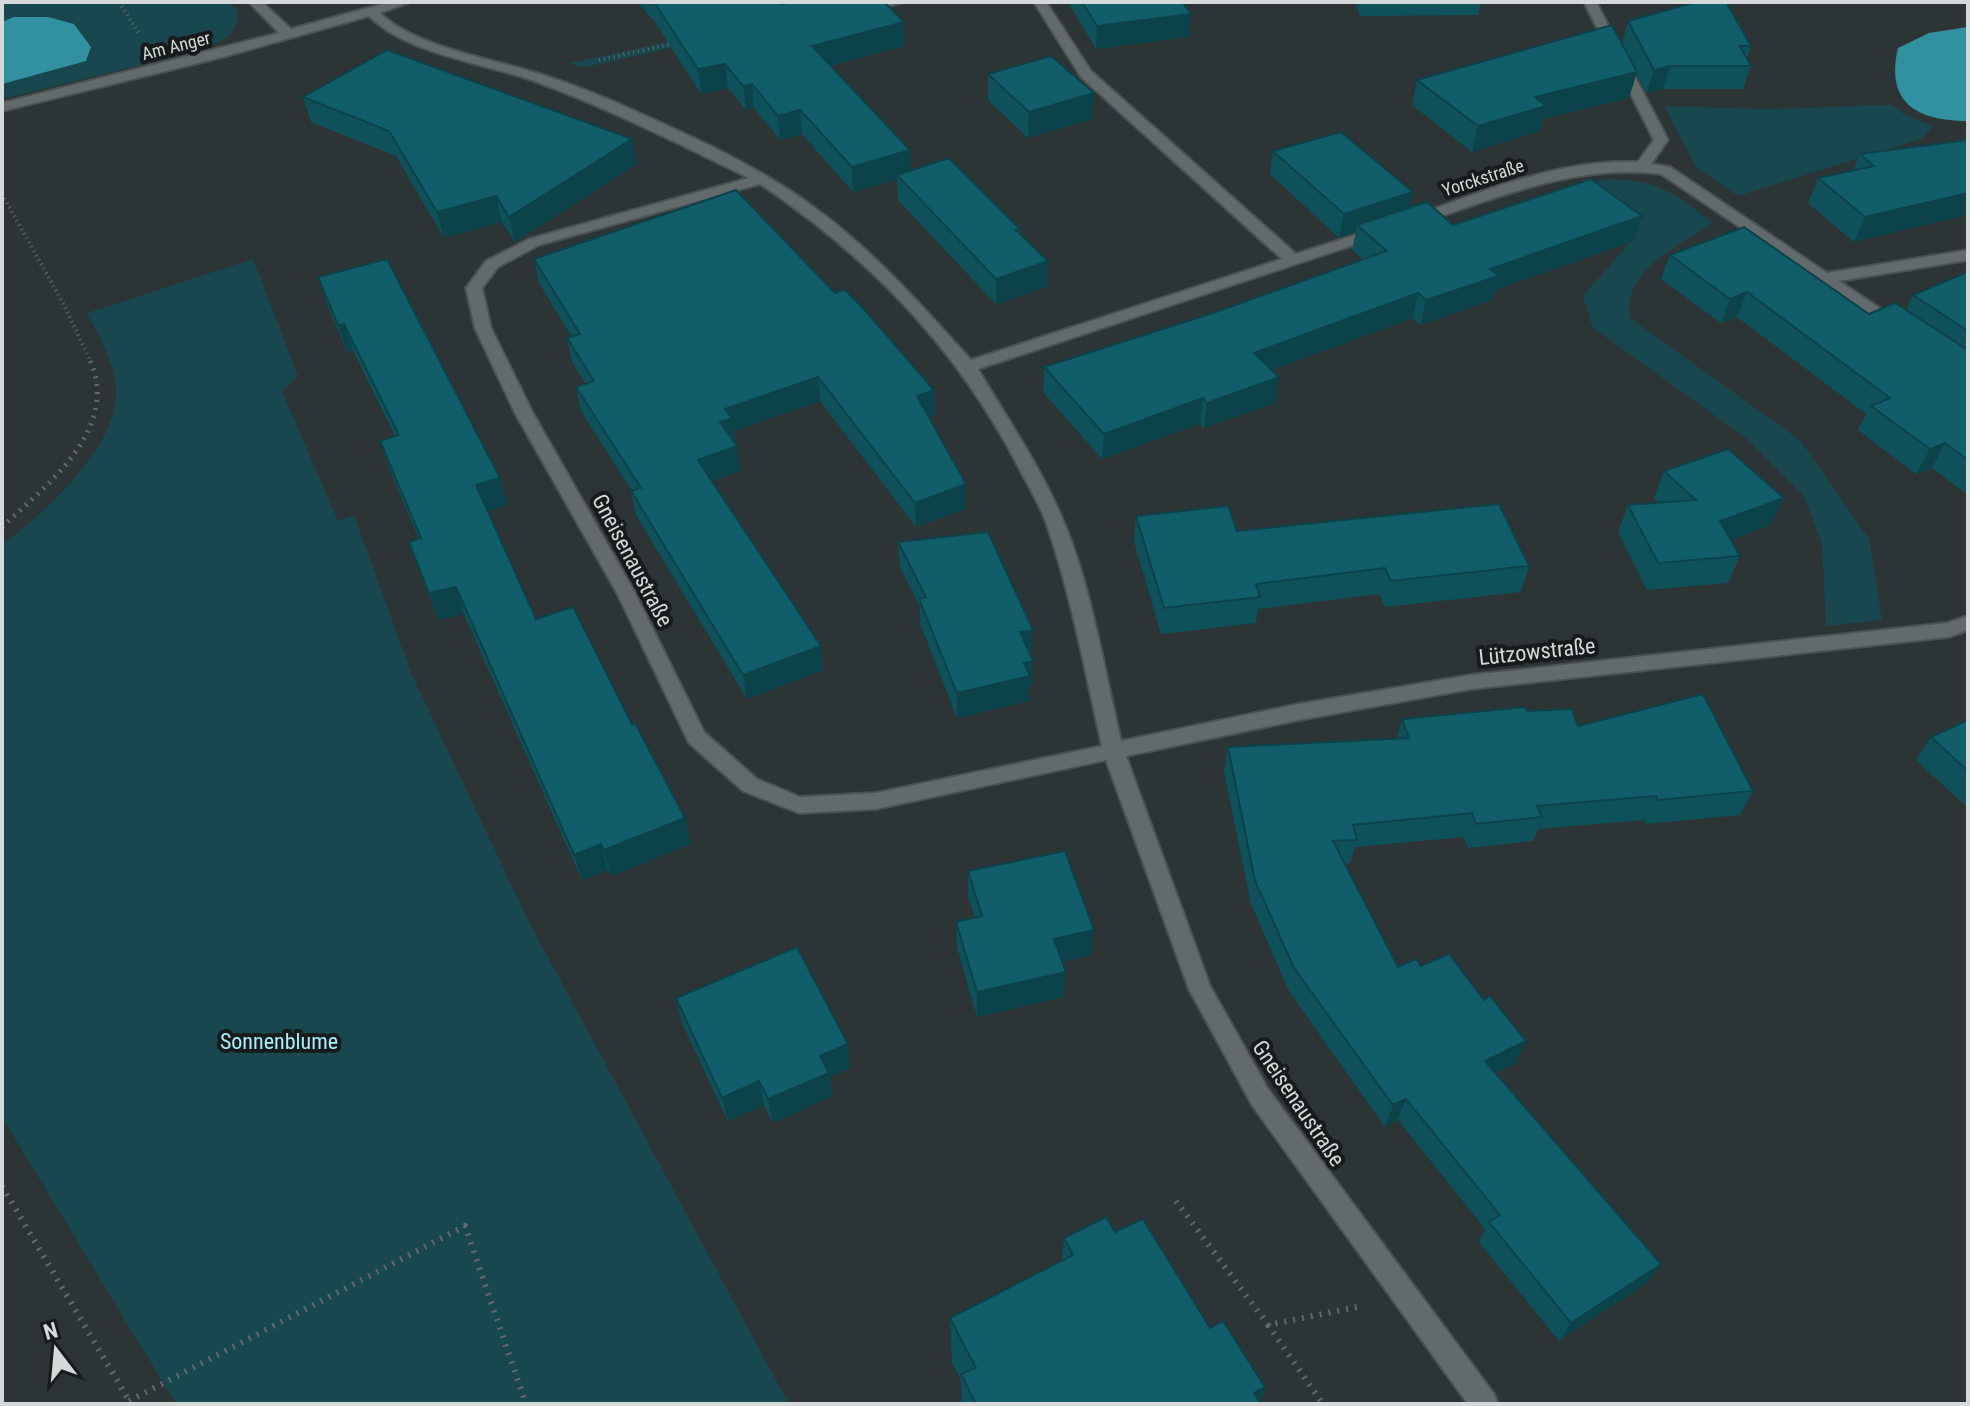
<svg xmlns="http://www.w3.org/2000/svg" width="1970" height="1406" viewBox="0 0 1970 1406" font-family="'Roboto Condensed',sans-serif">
	<rect width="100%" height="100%" fill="#2d3435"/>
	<!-- green -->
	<g fill="#19474f">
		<path d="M 2,2 L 229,2 L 238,11 C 237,37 223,41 201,50 L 2,99 Z"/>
		<path d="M 754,29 L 582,68 L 569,63 L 717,32 Z"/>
		<path d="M 1892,105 L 1905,115 L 1933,126 L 1923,138 L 1738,196 L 1696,167 L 1664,106 L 1767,109 Z"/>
		<path d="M 1607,179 C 1655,179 1676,193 1713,223 C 1679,246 1622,270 1630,318 L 1800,440 L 1869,539 L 1882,620 L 1826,626 L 1822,544 L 1804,496 L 1746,438 L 1592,327 L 1583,296 L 1632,240 L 1579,185 Z"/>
		<path d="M 253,259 L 298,376 L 282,391 L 338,521 L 354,515 L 412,675 L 528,920 L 789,1404 L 176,1404 L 2,1117 L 2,545 C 43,514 121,444 116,388 C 114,361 99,337 87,313 Z"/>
	</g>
	<!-- water -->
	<g fill="#3291a1">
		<path d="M 14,17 L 48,17 L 74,24 L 91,47 L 86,61 L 2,84 L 2,22 Z"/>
		<path d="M 1968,27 L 1968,121 C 1917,121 1885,103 1898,48 L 1929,33 Z"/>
	</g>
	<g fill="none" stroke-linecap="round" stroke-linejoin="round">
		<!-- minor casing -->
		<g stroke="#4b5152" stroke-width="4">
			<g id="minor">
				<path d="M 249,2 L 262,2 L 291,29 L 390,2 L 410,2 L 380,13 C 416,48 495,59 543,75 C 568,83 593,93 617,103 C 684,133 756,164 815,208 C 874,251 922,306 971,360 L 1282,259 L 1081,77 L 1034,2 L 1046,2 L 1091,71 L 1296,254 L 1374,229 L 1384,229 L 1384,235 L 978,369 C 1007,418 1040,466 1062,518 C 1090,581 1105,672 1121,741 L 1299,704 L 1471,675 L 1947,623 L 1968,616 L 1968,630 L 1949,637 L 1471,689 L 1299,720 L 1126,756 L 1210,986 L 1268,1089 L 1494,1394 L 1498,1404 L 1468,1404 L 1252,1105 L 1189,989 L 1106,760 L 876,809 L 799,813 L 743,791 L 689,743 L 617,593 L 515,413 L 475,328 L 466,288 L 486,261 L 529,239 L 749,178 C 679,144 610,109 537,82 C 486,63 408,55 369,16 L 223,57 L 2,111 L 2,103 L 279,33 ZM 760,184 C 870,258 958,349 1019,468 C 1028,485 1039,503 1046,522 C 1071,594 1085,671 1102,746 L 876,793 L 800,797 L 757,779 L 704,732 L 635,593 L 533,413 L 491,328 L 482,288 L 498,267 L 539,245 Z"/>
				<path d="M 876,2 L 904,2 L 859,13 L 852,9 Z"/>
				<path d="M 1584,2 L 1596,2 L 1668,140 L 1651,164 L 1670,167 L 1827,273 L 1968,250 L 1968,260 L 1839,281 L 1902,323 L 1902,331 L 1896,332 L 1661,174 C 1576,163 1497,198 1418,224 L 1408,224 L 1408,218 C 1481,193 1559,158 1638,162 L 1654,140 Z"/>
			</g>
		</g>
		<!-- path-far2 -->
		<g stroke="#63696a" stroke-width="4" stroke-dasharray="1 4" stroke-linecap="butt">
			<path d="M 119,2 L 140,35"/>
			<path d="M 599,60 L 675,43"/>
			<path d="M 2,194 L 64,305 L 90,360"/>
		</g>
		<!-- path-far1 -->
		<path stroke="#63696a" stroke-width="5" stroke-dasharray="2 6" stroke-linecap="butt" d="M 2,527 C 47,485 122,428 89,358"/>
		<!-- path -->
		<g stroke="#63696a" stroke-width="6" stroke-dasharray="2 7" stroke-linecap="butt">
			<path d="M 2,1186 L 131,1404"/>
			<path d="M 1176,1201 L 1268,1325 L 1357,1307"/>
			<path d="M 1268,1325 L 1323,1404"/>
			<path d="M 129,1401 L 465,1226 L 526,1404"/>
		</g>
		<!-- minor -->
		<use href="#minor" fill="#636a6c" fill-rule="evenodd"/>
	</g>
	<!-- wall -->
	<g fill="#0f515b">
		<path d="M 637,2 L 884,2 L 905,46 L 830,66 L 911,170 L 1020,229 L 1020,234 L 1048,261 L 1047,287 L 996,304 L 898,200 L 897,179 L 853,192 L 802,134 L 780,140 L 754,108 L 746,110 L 728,88 L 701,94 L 655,22 Z"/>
		<path d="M 1068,2 L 1182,2 L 1189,37 L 1096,49 Z"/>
		<path d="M 1355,2 L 1481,2 L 1478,15 L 1360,16 Z"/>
		<path d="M 1628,21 L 1751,46 L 1747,58 L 1751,66 L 1743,89 L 1663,89 L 1647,93 L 1636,73 L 1629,98 L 1543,119 L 1540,131 L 1472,152 L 1412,105 L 1417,80 L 1622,44 Z"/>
		<path d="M 988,74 L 1092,119 L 1028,138 L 988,100 Z"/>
		<path d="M 303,97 L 637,164 L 515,242 L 502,222 L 444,238 L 396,156 L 311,122 Z"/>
		<path d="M 1968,140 L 1854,242 L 1808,203 L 1818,178 L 1853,171 L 1860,154 Z"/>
		<path d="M 1273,151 L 1413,192 L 1409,208 L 1453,225 L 1642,216 L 1634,241 L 1495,290 L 1492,300 L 1420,325 L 1413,318 L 1272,370 L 1279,377 L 1275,403 L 1204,428 L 1200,424 L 1102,459 L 1043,392 L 1044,367 L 1213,313 L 1363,259 L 1352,250 L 1356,232 L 1339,238 L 1270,174 Z"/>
		<path d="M 1670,255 L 1869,314 L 1906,310 L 1913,295 L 1968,272 L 1968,495 L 1932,468 L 1916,474 L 1858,430 L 1866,414 L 1737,317 L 1721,323 L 1661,279 Z"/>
		<path d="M 534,259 L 835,293 L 934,390 L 935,415 L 928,417 L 966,509 L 916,527 L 820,401 L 734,431 L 735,442 L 734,442 L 737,446 L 740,471 L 712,481 L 821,646 L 823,670 L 747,699 L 636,515 L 631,491 L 632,491 L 581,411 L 576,387 L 586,384 L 572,362 L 567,338 L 572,337 L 539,283 Z"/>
		<path d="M 318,277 L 500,478 L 508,505 L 487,511 L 536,619 L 632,724 L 685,818 L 691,844 L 611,876 L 608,870 L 582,880 L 464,614 L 438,620 L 409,542 L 419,539 L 389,468 L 380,441 L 395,436 L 353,350 L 347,352 L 327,304 Z"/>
		<path d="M 1664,471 L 1771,525 L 1731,540 L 1740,556 L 1728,583 L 1647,590 L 1618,532 L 1628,505 L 1659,503 L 1654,498 Z"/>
		<path d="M 1136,516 L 1237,531 L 1529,566 L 1521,592 L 1385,607 L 1379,594 L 1258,609 L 1256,623 L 1161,634 L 1134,542 Z"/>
		<path d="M 898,542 L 1033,630 L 1032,654 L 1030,655 L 1033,661 L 1032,686 L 1029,686 L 1029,701 L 957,718 L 920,623 L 920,607 L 900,567 Z"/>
		<path d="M 1527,711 L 1578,726 L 1753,791 L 1740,815 L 1646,824 L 1644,820 L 1538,829 L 1533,841 L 1468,848 L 1464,837 L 1355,847 L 1350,863 L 1345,864 L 1398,967 L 1421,966 L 1516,1063 L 1495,1073 L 1661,1264 L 1647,1283 L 1559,1341 L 1479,1242 L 1485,1229 L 1398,1120 L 1385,1127 L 1289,991 L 1251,904 L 1224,771 L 1228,747 L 1397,739 L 1402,719 Z"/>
		<path d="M 1968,720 L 1968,808 L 1916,760 L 1931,737 Z"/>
		<path d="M 968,871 L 1094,930 L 1091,955 L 1062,962 L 1064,997 L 977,1017 L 957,947 L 956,922 L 975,918 L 968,897 Z"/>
		<path d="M 676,998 L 850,1068 L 830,1077 L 832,1096 L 773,1123 L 764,1105 L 728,1121 L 682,1023 Z"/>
		<path d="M 1115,1232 L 1210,1328 L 1265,1387 L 1260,1402 L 1261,1404 L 962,1404 L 961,1380 L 952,1362 L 950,1318 L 1062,1260 L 1064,1238 Z"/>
	</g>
	<!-- shaded-wall -->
	<g fill="#0c424a">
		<path d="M 1191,14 L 1189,37 L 1096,49 L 1097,26 Z"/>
		<path d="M 904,22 L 905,46 L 814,70 L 812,46 Z"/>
		<path d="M 725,64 L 728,88 L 701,94 L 698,69 Z"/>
		<path d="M 1670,66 L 1663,89 L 1647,93 L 1654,70 Z"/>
		<path d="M 1637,72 L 1629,98 L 1543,119 L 1540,131 L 1472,152 L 1478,126 L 1535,97 Z"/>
		<path d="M 752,84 L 754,108 L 746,110 L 743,86 Z"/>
		<path d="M 1094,93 L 1092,119 L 1028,138 L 1029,112 Z"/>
		<path d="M 800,110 L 802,134 L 780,140 L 778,116 Z"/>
		<path d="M 632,139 L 637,164 L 515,242 L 509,217 Z"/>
		<path d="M 910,150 L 911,175 L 897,175 L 897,179 L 853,192 L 852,167 Z"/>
		<path d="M 1413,192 L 1408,216 L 1357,225 L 1356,232 L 1339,238 L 1344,214 Z"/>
		<path d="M 1968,193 L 1968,215 L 1854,242 L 1865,217 Z"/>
		<path d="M 496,196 L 502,222 L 444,238 L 437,212 Z"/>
		<path d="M 1642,216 L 1634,241 L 1495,290 L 1492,300 L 1420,325 L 1426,300 L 1490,269 Z"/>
		<path d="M 1048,261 L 1047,287 L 996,304 L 996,279 Z"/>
		<path d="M 1747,292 L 1737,317 L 1721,323 L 1730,299 Z"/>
		<path d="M 1418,293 L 1413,318 L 1250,378 L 1254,353 Z"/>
		<path d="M 344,324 L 353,350 L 347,352 L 338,325 Z"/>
		<path d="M 818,377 L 820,401 L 734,431 L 735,442 L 723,446 L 720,422 L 725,409 Z"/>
		<path d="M 1279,377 L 1275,403 L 1204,428 L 1207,403 Z"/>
		<path d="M 934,390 L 935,415 L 918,421 L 917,396 Z"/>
		<path d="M 1203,398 L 1200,424 L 1102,459 L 1104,434 Z"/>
		<path d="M 1945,443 L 1932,468 L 1916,474 L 1930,449 Z"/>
		<path d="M 737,446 L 740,471 L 702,484 L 698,460 Z"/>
		<path d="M 500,478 L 508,505 L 484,512 L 476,485 Z"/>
		<path d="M 966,484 L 966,509 L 916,527 L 915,503 Z"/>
		<path d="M 1784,498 L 1771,525 L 1709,548 L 1720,521 Z"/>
		<path d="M 456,587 L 464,614 L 438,620 L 429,593 Z"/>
		<path d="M 1033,630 L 1032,654 L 1020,657 L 1020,632 Z"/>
		<path d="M 821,646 L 823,670 L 747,699 L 743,675 Z"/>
		<path d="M 1033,661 L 1032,686 L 1029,686 L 1029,701 L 957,718 L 957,693 L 1024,663 Z"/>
		<path d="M 685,818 L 691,844 L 611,876 L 604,850 Z"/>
		<path d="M 601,844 L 608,870 L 582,880 L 574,855 Z"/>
		<path d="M 1094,930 L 1091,955 L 1053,964 L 1054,939 Z"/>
		<path d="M 1066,972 L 1064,997 L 977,1017 L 977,992 Z"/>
		<path d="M 1526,1041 L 1516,1063 L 1475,1082 L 1485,1061 Z"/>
		<path d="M 848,1044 L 850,1068 L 830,1077 L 832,1096 L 773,1123 L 768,1099 L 820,1056 Z"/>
		<path d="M 759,1081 L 764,1105 L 728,1121 L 722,1098 Z"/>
		<path d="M 1406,1099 L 1398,1120 L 1385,1127 L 1393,1105 Z"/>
		<path d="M 1661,1264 L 1647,1283 L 1559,1341 L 1571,1323 Z"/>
		<path d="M 1265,1387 L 1259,1404 L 1254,1393 Z"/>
	</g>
	<!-- building -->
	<g fill="#115e6a" stroke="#0c424a" stroke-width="2">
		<path d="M 654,2 L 777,2 L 782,4 L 796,2 L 884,2 L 904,22 L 812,46 L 910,150 L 852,167 L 800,110 L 778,116 L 752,84 L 743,86 L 725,64 L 698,69 Z"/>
		<path d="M 1082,2 L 1182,2 L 1191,14 L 1097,26 Z"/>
		<path d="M 1696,2 L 1726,2 L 1751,46 L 1740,46 L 1751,66 L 1670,66 L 1654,70 L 1628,21 Z"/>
		<path d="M 1612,25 L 1637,72 L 1535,97 L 1546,106 L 1478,126 L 1417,80 Z"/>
		<path d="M 387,50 L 632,139 L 509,217 L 496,196 L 437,212 L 389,131 L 303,97 Z"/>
		<path d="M 1051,56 L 1094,93 L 1029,112 L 988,74 Z"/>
		<path d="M 1341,132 L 1413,192 L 1344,214 L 1273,151 Z"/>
		<path d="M 1968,140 L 1968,193 L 1865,217 L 1818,178 L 1874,166 L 1860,154 Z"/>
		<path d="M 949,158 L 1020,229 L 1016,230 L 1048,261 L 996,279 L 897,175 Z"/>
		<path d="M 1591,179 L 1642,216 L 1490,269 L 1499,276 L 1426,300 L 1418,293 L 1254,353 L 1279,377 L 1207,403 L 1203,398 L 1104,434 L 1044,367 L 1213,313 L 1387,251 L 1357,225 L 1427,202 L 1453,225 Z"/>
		<path d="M 736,190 L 835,293 L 845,290 L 862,307 L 934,390 L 917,396 L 966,484 L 915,503 L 818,377 L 725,409 L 732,418 L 720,422 L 737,446 L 698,460 L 821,646 L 743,675 L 631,491 L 641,488 L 576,387 L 594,381 L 567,338 L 580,334 L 534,259 Z"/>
		<path d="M 1744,227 L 1869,314 L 1895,303 L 1968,350 L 1968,460 L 1945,443 L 1930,449 L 1871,406 L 1890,398 L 1747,292 L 1730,299 L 1670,255 Z"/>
		<path d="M 387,259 L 500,478 L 476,485 L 536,619 L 573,607 L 632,724 L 635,723 L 685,818 L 604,850 L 601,844 L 574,855 L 456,587 L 429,593 L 409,542 L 421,538 L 380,441 L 399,435 L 344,324 L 338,325 L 318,277 Z"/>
		<path d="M 1968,272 L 1968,331 L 1913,295 Z"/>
		<path d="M 1728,449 L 1784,498 L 1720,521 L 1740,556 L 1658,563 L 1628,505 L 1696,500 L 1664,471 Z"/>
		<path d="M 1499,504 L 1529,566 L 1391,581 L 1385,568 L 1256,584 L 1260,597 L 1164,608 L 1136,516 L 1228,506 L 1237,531 Z"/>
		<path d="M 988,532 L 1033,630 L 1020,632 L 1033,661 L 1024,663 L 1030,676 L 957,693 L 919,599 L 926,597 L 898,542 Z"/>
		<path d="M 1703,694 L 1753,791 L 1658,800 L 1656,796 L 1537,806 L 1542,817 L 1476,824 L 1472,813 L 1353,825 L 1357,840 L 1333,841 L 1398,967 L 1416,959 L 1421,966 L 1449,954 L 1484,1000 L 1490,996 L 1526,1041 L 1485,1061 L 1661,1264 L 1571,1323 L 1489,1222 L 1500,1215 L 1406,1099 L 1393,1105 L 1294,968 L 1255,881 L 1228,747 L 1409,738 L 1402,719 L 1525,707 L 1527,711 L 1572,709 L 1578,726 Z"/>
		<path d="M 1968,720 L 1968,771 L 1931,737 Z"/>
		<path d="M 1065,851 L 1094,930 L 1054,939 L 1066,972 L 977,992 L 956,922 L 982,916 L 968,871 Z"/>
		<path d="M 797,947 L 848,1044 L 820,1056 L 829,1073 L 768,1099 L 759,1081 L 722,1098 L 676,998 Z"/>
		<path d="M 1106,1217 L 1115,1232 L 1143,1219 L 1210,1328 L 1223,1321 L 1265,1387 L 1254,1393 L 1261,1404 L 976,1404 L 961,1374 L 976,1368 L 950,1318 L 1073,1255 L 1064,1238 Z"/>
	</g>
	<g text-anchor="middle" stroke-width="8" stroke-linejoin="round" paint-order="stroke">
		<!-- far-street labels -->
		<g font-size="18" fill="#d5d9da" stroke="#181b1c">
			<text transform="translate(176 46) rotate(-14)" y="6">Am Anger</text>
			<text transform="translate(1483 178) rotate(-18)" y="6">Yorckstraße</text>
		</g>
		<!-- street labels -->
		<g font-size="22" fill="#d5d9da" stroke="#181b1c">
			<text transform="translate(633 560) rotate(62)" y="8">Gneisenaustraße</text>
			<text transform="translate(1537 651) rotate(-6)" y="8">Lützowstraße</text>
			<text transform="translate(1299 1103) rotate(56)" y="8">Gneisenaustraße</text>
		</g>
		<!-- park labels -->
		<g font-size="22" fill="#a8eefc" stroke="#181b1c">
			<text x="279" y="1049">Sonnenblume</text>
		</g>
	</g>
	<!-- border -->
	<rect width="1970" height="1406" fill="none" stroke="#d5d9da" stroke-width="8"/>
	<!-- north arrow -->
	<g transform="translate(56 1350) rotate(344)" stroke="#181b1c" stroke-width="6" paint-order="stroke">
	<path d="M0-6L14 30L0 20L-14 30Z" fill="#d5d9da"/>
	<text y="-12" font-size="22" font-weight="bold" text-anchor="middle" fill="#d5d9da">N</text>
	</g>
</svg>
